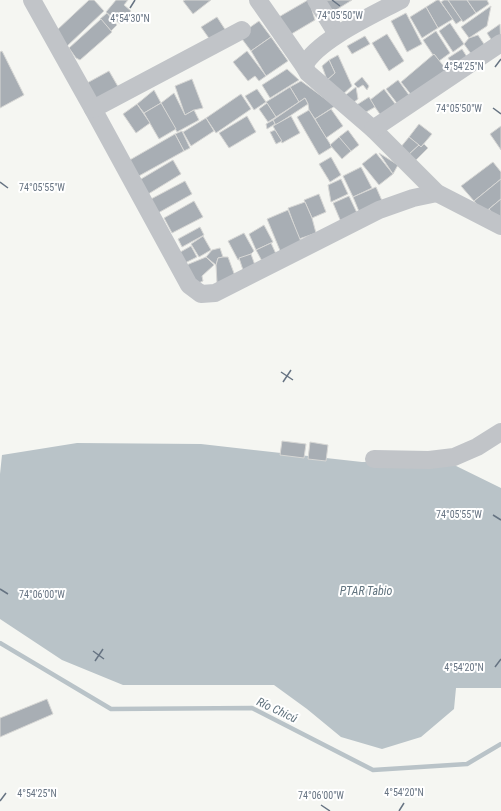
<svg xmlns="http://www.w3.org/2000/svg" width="501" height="811" viewBox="0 0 501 811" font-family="'Roboto Condensed',sans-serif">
	<rect width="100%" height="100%" fill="#f5f6f2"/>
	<!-- water -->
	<path fill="#b9c3c8" d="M 77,443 L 201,444 L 362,462 L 446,461 L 501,488 L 501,688 L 456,688 L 454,709 L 421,737 L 382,749 L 341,737 L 307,709 L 274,685 L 123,685 L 62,660 L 0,619 L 0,474 L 2,455 Z"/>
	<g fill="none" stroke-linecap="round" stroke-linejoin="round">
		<!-- stream -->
		<path stroke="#b9c3c8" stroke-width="4.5" d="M 0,643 L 111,709 L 252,708 L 373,770 L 467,764 L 501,744"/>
	</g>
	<!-- building -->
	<g fill="#a8aeb4" stroke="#d7d7d5">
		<path d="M 89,0 L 94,0 L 104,11 L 65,48 L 57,30 Z"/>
		<path d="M 116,0 L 128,0 L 124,5 L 131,11 L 120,24 L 106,12 Z"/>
		<path d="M 185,0 L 211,0 L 193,14 L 183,1 Z"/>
		<path d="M 308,0 L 309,0 L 315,20 L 288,36 L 277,18 Z"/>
		<path d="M 319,0 L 352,0 L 328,15 Z"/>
		<path d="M 437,0 L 439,0 L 453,19 L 438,28 L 426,7 Z"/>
		<path d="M 444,0 L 448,0 L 462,20 L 456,24 L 441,2 Z"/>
		<path d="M 448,0 L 467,0 L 476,13 L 463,22 Z"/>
		<path d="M 467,0 L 487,0 L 489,4 L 476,13 Z"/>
		<path d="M 491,6 L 487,26 L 469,38 L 461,27 Z"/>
		<path d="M 426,7 L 438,28 L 422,38 L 410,17 Z"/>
		<path d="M 107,13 L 117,25 L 111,31 L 100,19 Z"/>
		<path d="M 406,13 L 422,44 L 407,52 L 391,21 Z"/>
		<path d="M 217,17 L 228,34 L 213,44 L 201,27 Z"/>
		<path d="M 101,19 L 112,32 L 80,60 L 76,58 L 69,48 Z"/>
		<path d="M 259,21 L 271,37 L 251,51 L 239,35 Z"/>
		<path d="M 450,23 L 464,44 L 453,52 L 439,31 Z"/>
		<path d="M 500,24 L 501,51 L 499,52 L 487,33 Z"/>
		<path d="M 436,31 L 450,53 L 439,61 L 434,54 L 433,55 L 423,40 Z"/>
		<path d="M 387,34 L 404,61 L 389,71 L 372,43 Z"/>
		<path d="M 478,35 L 492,56 L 479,65 L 464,44 L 469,38 Z"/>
		<path d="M 365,36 L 370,44 L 352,54 L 347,46 Z"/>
		<path d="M 271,37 L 288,61 L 266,76 L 251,51 Z"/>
		<path d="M 462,49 L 474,68 L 461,77 L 448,58 Z"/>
		<path d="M 2,51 L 24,95 L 0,108 L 0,52 Z"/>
		<path d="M 247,51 L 266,76 L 259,81 L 255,76 L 248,81 L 233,62 Z"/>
		<path d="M 434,54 L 454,79 L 420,106 L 401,82 Z"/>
		<path d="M 338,55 L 352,86 L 341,96 L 327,80 L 335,73 L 329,60 Z"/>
		<path d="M 329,60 L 335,73 L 327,80 L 322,66 Z"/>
		<path d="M 287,69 L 299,80 L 270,98 L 262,85 Z"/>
		<path d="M 109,71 L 120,90 L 98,103 L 87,83 Z"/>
		<path d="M 362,77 L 369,86 L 367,90 L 363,85 L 358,88 L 354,84 Z"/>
		<path d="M 192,79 L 203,108 L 194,110 L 185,115 L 175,86 Z"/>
		<path d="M 398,80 L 417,106 L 406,115 L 386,89 Z"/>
		<path d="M 301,81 L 335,106 L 315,119 L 309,110 L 308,104 L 305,98 L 299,102 L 290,87 Z"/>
		<path d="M 290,87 L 299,102 L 276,117 L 266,102 Z"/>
		<path d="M 356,87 L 358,99 L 349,106 L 343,97 Z"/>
		<path d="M 257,89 L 266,102 L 254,110 L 245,96 Z"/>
		<path d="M 384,89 L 399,109 L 384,120 L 370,100 Z"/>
		<path d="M 154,90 L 161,103 L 144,113 L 137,104 Z"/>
		<path d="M 174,93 L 185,115 L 194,110 L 199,120 L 177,132 L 161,103 Z"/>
		<path d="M 241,94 L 251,109 L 216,133 L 206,118 Z"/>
		<path d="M 369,97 L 375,107 L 361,115 L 355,106 Z"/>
		<path d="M 305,98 L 308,104 L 276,125 L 275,124 L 273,120 Z"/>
		<path d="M 161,103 L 176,129 L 159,139 L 144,113 Z"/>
		<path d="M 267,103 L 276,117 L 268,122 L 259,109 Z"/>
		<path d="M 137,104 L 150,123 L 136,133 L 123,114 Z"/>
		<path d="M 331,109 L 343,126 L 326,138 L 315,119 Z"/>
		<path d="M 309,110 L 332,147 L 319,155 L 297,117 Z"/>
		<path d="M 247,116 L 256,132 L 229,148 L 219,133 Z"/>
		<path d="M 291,116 L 300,133 L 282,143 L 273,126 Z"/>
		<path d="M 206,118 L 214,131 L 191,146 L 183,132 Z"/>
		<path d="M 273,120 L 275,124 L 267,129 L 266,124 Z"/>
		<path d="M 419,124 L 432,134 L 421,147 L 409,137 Z"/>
		<path d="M 501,126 L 501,150 L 490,134 Z"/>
		<path d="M 275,130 L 282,141 L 276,144 L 270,132 Z"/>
		<path d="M 348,130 L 359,145 L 350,152 L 339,137 Z"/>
		<path d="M 182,131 L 190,148 L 184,151 L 175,134 Z"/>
		<path d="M 175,134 L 184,151 L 137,177 L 128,161 Z"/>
		<path d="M 339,137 L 351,151 L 342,159 L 330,145 Z"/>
		<path d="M 409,137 L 419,145 L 407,156 L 400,148 Z"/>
		<path d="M 424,144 L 428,148 L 413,163 L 407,156 L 419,145 L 421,147 Z"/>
		<path d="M 376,153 L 393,174 L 379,185 L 362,164 Z"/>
		<path d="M 379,153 L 398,165 L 393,174 Z"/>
		<path d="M 331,157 L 341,175 L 330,182 L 319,164 Z"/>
		<path d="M 173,160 L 181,174 L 145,196 L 136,182 Z"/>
		<path d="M 493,162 L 501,172 L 501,179 L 474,201 L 461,186 Z"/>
		<path d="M 361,167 L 372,188 L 353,197 L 343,176 Z"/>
		<path d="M 341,179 L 348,194 L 331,202 L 328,185 Z"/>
		<path d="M 501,179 L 501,199 L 484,213 L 474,201 Z"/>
		<path d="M 185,181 L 192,194 L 158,213 L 151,199 Z"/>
		<path d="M 376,187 L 383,203 L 360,214 L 353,197 Z"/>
		<path d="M 319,194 L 326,212 L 312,218 L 304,200 Z"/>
		<path d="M 349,196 L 358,215 L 341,222 L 333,203 Z"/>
		<path d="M 501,199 L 501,222 L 500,223 L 489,209 Z"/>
		<path d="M 194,201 L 203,217 L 172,233 L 164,218 Z"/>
		<path d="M 305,202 L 312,218 L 316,233 L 299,239 L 288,208 Z"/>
		<path d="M 288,210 L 302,244 L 281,253 L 267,219 Z"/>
		<path d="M 264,225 L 273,242 L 256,250 L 249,234 Z"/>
		<path d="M 200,227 L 204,235 L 182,247 L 178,239 Z"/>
		<path d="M 244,233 L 254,251 L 251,254 L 238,260 L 228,241 Z"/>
		<path d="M 203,236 L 211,250 L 199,257 L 191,244 Z"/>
		<path d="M 271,243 L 277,256 L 263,263 L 256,250 Z"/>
		<path d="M 191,246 L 197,257 L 181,265 L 175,255 Z"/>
		<path d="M 220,248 L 223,257 L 218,258 L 216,265 L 206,257 L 212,250 Z"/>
		<path d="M 251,254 L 256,268 L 245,276 L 239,258 Z"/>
		<path d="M 206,257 L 214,265 L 202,276 L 203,281 L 192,286 L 184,266 Z"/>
		<path d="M 223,257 L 228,257 L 235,276 L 217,283 L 216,265 L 218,258 Z"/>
		<path d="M 282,441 L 306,444 L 304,458 L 280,455 Z"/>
		<path d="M 310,442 L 328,445 L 326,461 L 308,459 Z"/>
		<path d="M 47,699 L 53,714 L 0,737 L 0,718 Z"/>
	</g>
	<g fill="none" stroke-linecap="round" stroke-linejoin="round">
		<!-- minor -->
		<g stroke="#c1c4c8" stroke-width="18">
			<path d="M 32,0 L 93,109 L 189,285 L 201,294 L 215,293 L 379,210 L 413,198 L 437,193"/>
			<path d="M 258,0 L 304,66 L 308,73 L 373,129 L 437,193 L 501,226"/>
			<path d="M 316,0 L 337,34"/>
			<path d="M 304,66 C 317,40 375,14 401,0"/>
			<path d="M 93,109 L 242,30"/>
			<path d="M 373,129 L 501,43"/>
			<path d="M 374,459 L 429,460 L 454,457 L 477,447 L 501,432"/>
		</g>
	</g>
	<!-- ticks -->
	<path fill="none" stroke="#667382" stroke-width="1.5" d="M 332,0 L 340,6M 130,8 L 135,0M 495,67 L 501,59M 493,108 L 501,114M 0,182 L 8,188M 281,372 L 293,380M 283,382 L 291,370M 493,515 L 501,520M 0,589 L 8,594M 93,651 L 104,659M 95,661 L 103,649M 495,667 L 501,659M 0,801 L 6,793M 321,805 L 330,811M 399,811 L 404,803"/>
	<g text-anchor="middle" stroke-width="4" stroke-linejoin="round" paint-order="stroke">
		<!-- water labels -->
		<g font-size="12" font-style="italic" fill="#62747f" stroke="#fff">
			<text x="366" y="595">PTAR Tabio</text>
			<text transform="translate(277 710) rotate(25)" y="4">Río Chicú</text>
		</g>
	</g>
	<g font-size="10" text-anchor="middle" fill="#667382" stroke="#fff" stroke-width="4" stroke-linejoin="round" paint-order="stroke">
		<text x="340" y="19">74°05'50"W</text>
		<text x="130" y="22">4°54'30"N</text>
		<text x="464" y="70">4°54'25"N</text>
		<text x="459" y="112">74°05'50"W</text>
		<text x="42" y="191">74°05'55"W</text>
		<text x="459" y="518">74°05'55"W</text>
		<text x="42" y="598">74°06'00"W</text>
		<text x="464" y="671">4°54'20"N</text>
		<text x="404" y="796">4°54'20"N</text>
		<text x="37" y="797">4°54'25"N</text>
		<text x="321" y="799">74°06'00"W</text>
	</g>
</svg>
